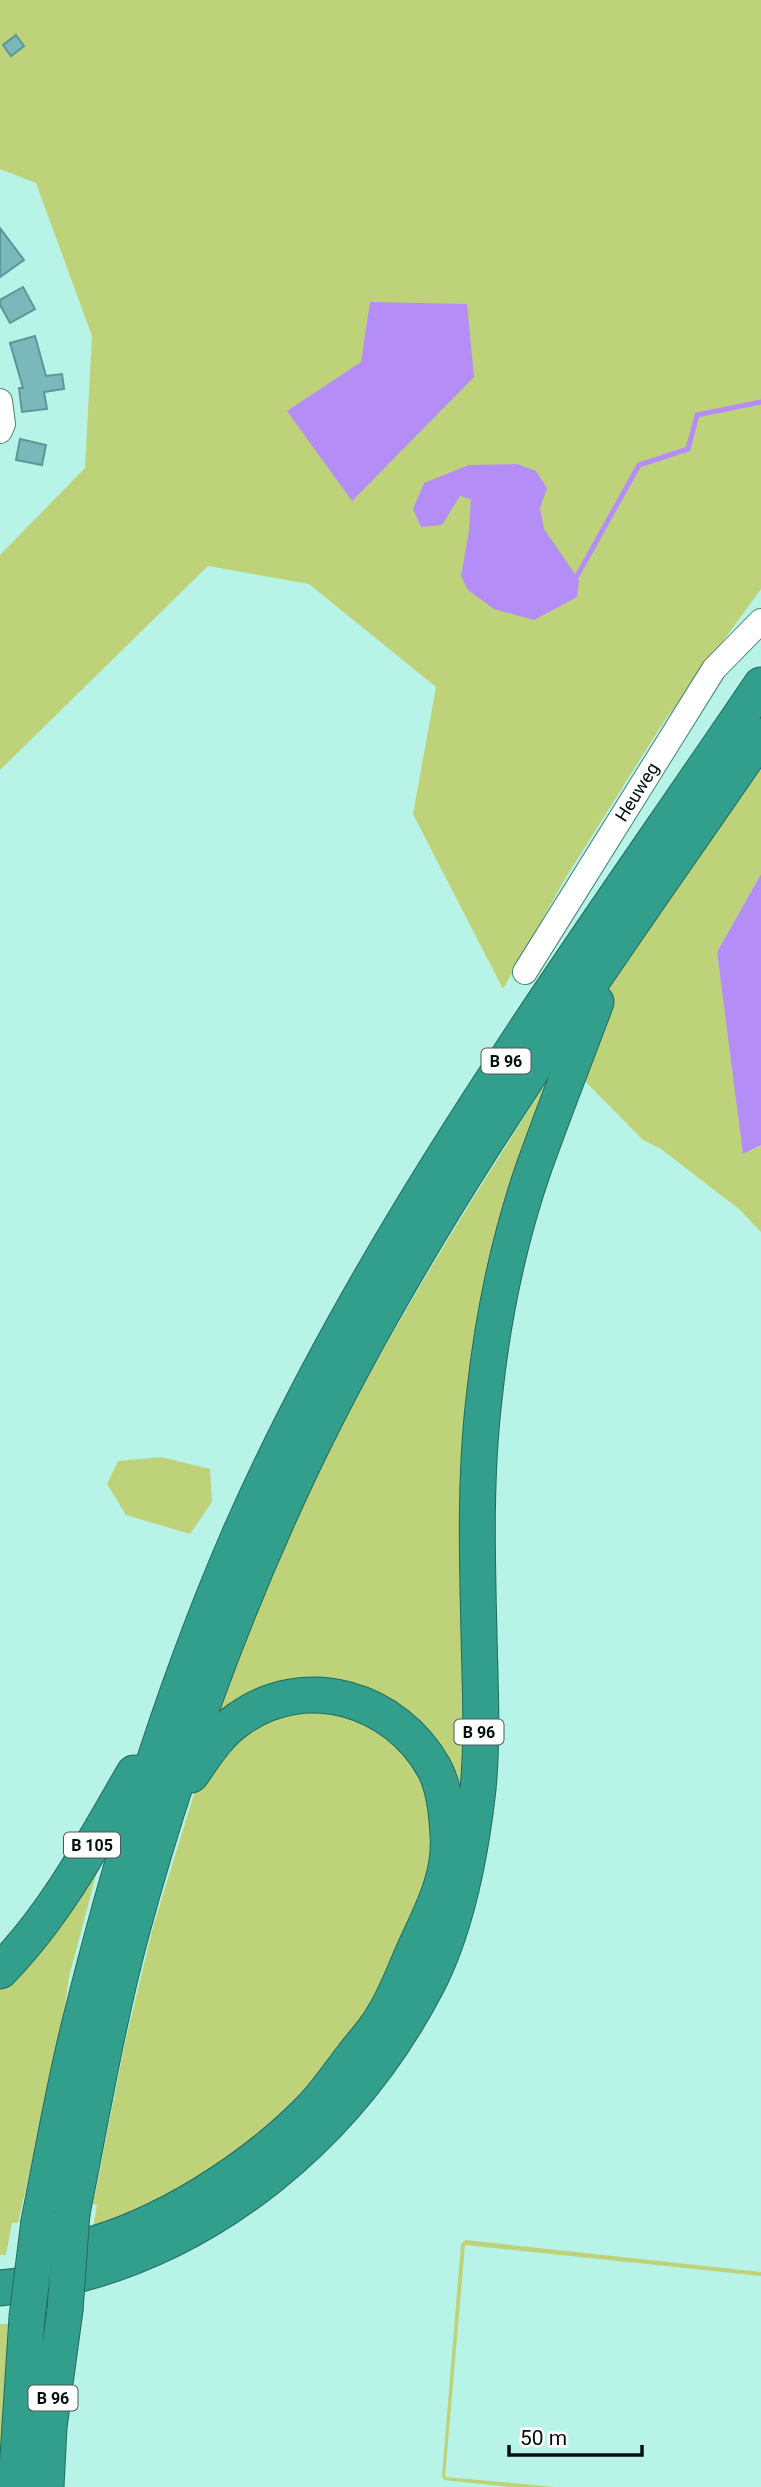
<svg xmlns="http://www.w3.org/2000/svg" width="761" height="2487" viewBox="0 0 761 2487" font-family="Roboto,sans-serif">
	<rect width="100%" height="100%" fill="#b7f3e6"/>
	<!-- green -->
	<g fill="#bed379">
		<path d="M 0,0 L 761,0 L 761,589 L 661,726 L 565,879 L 503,989 L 413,814 L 436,687 L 309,584 L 208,566 L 0,770 L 0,555 L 85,468 L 92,336 L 36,183 L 0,169 Z"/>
		<path d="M 761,736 L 761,874 L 717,952 L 744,1154 L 761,1145 L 761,1232 L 739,1209 L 661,1149 L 643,1140 L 581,1077 L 616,946 Z"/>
		<path d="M 576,1036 L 516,1197 L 469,1786 L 371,2063 L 136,2234 L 375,2043 L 454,1800 L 362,1693 L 212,1725 C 243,1646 273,1566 310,1489 C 387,1331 481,1184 576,1036 Z"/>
		<path d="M 161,1457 L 210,1469 L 212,1502 L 190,1534 L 126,1515 L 107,1484 L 118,1461 Z"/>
		<path d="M 355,1706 L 427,1769 L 439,1862 L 351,2051 L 224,2172 L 92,2234 L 97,2205 L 93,2204 L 125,2043 L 153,1927 L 197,1784 L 251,1717 Z"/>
		<path d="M 108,1830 L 69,1977 L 60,2042 L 18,2223 L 12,2223 L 6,2255 L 0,2255 L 0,1981 Z"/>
		<path d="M 465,2240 L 761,2272 L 761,2276 L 465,2245 L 445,2477 L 556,2487 L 510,2487 L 444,2480 L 442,2476 L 461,2244 Z"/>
		<path d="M 0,2324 L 8,2324 L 0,2487 Z"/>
	</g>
	<!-- water -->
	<g fill="#b48df6">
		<path d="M 370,302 L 467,304 L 474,377 L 352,501 L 287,411 L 361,362 Z"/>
		<path d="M 517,464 L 536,471 L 547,488 L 540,508 L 544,529 L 579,580 L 577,597 L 534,620 L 494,609 L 468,590 L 461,576 L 469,531 L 471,499 L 460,496 L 442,525 L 421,527 L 413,509 L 424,483 L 469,465 Z"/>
		<path d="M 761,874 L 761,1145 L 743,1154 L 717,952 Z"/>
	</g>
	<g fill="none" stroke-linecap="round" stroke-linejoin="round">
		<!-- stream -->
		<path stroke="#b48df6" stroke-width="5" d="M 577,576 L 639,465 L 688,449 L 697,415 L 761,402"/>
	</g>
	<!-- building -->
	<g fill="#7ab8bb" stroke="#5a979a" stroke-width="2">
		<path d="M 16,35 L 24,46 L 11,56 L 3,45 Z"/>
		<path d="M 0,228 L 24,260 L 0,277 Z"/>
		<path d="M 23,287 L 35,309 L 10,323 L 0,305 L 0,300 Z"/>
		<path d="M 35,336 L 46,376 L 62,374 L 64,389 L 44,392 L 47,409 L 22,412 L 19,388 L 23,388 L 10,343 Z"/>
		<path d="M 20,439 L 46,445 L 42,465 L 16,460 Z"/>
	</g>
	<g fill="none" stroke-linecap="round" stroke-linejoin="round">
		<!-- minor casing -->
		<g stroke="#488276" stroke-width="26">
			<g id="minor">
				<path d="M 0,401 L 3,424 L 0,431"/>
				<path id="s1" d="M 525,972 L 714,669 L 761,621"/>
			</g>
		</g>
		<!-- highway casing -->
		<g stroke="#206c60" stroke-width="37">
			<g id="highway">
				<path d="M 0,1971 C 56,1914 94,1842 134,1773"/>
				<path d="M 72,2213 C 91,2119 107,2023 132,1930 C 175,1771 232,1613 303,1464 C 427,1206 600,971 761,736"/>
				<path d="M 39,2221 C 52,2157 63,2091 79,2027 C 120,1860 170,1695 239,1536 C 373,1231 575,960 761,685"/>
				<path d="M 80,2248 C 162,2227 251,2170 310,2110 C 326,2094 339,2074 353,2056 C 362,2044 374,2032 382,2018 C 396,1996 405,1970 416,1946 C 432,1911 451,1876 448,1835 C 447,1814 445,1788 434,1768 C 396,1699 306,1671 239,1719 C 218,1733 205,1755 191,1775"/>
				<path d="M 0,2288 C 15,2286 31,2285 47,2282 C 213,2249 350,2132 427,1985 C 456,1929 471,1851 478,1789 C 483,1737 480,1684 479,1633 C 477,1555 475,1476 484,1399 C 492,1322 508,1243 533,1170 C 553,1114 575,1058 596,1002"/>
				<path d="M 16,2487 L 27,2317"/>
				<path d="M 46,2487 L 49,2427 L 65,2310"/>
			</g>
		</g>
		<!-- minor -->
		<use href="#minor" stroke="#fff" stroke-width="24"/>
		<!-- highway -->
		<use href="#highway" stroke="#329e8c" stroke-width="35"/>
		<!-- highway-bridge casing -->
		<g stroke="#206c60" stroke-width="37" stroke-linecap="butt">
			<g id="highway-bridge">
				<path d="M 65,2310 L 72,2213"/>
				<path d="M 27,2317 L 39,2221"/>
			</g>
		</g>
		<!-- highway-bridge -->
		<use href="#highway-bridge" stroke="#329e8c" stroke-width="35"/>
	</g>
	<g text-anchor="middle" stroke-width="6" stroke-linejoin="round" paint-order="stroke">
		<!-- shield labels -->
		<g fill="#fff" stroke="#4c5856" stroke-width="2">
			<rect x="481.5" y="1048.5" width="49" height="25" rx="5"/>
			<rect x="454.5" y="1719.5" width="49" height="25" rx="5"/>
			<rect x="64" y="1832.5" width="56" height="25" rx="5"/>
			<rect x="28.5" y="2385.5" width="49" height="25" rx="5"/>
		</g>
		<g font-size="16" font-weight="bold" fill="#00100d">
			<text x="506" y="1067">B 96</text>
			<text x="479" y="1738">B 96</text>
			<text x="92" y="1851">B 105</text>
			<text x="53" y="2404">B 96</text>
		</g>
		<!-- street labels -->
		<g font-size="18" fill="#00100d" stroke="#fff">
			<text dy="6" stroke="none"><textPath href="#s1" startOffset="212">Heuweg</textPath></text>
		</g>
	</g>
	<!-- scale -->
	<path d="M509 2445v10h133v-10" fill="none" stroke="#00100d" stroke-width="3.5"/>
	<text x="520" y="2445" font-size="21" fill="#00100d" stroke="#ffffff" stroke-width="5" paint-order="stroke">50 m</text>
</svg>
